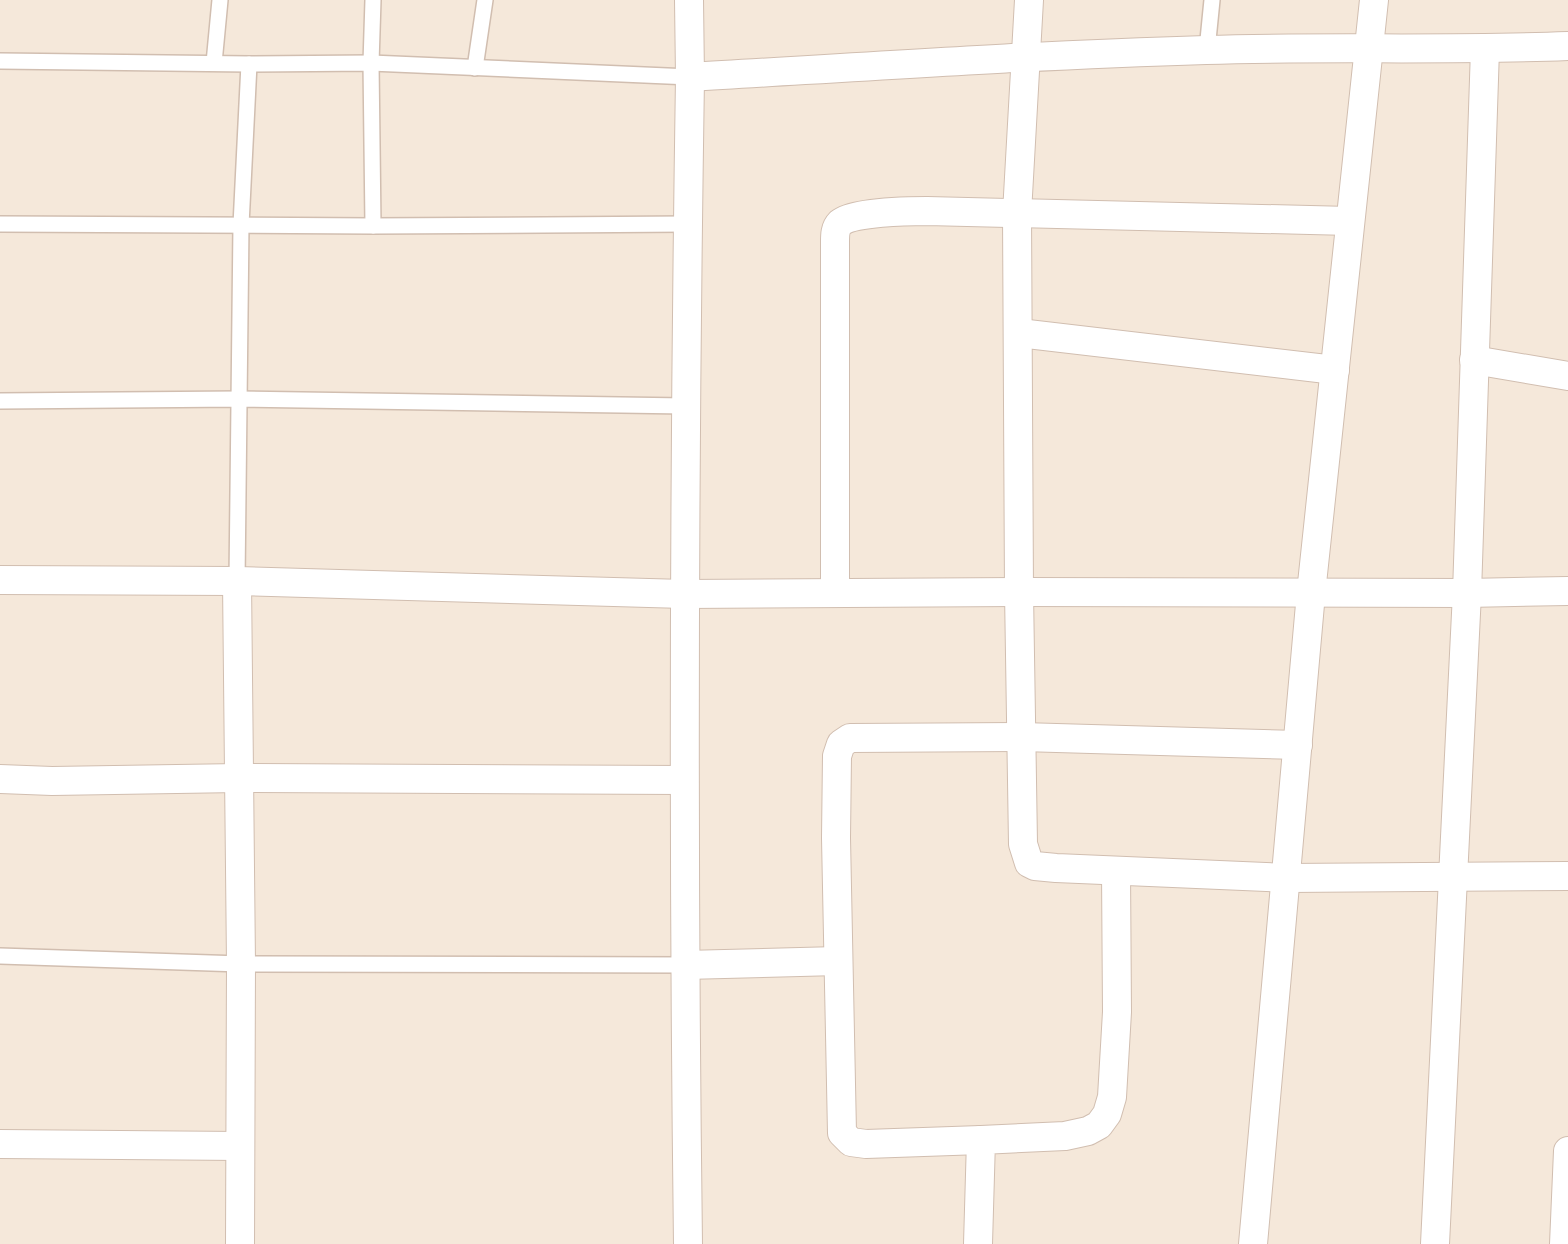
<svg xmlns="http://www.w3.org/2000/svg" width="1568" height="1244" viewBox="0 0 1568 1244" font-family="Mulish,sans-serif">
	<rect width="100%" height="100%" fill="#fdf6ec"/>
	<!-- residential -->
	<rect fill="#f5e8da" x="0" y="0" width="1568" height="1244"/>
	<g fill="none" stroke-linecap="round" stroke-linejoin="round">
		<!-- lane casing -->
		<g stroke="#d1beb0" stroke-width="18">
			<g id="lane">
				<path d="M 1207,50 L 1212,0"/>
				<path d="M 0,61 L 249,64 L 371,63 L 690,77"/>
				<path d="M 214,63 L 220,0"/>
				<path d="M 475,68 L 485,0"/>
				<path d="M 0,224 L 373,226 L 688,224"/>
				<path d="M 373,226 L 371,63 L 373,0"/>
				<path d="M 0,401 L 239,399 L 685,406"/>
				<path d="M 237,581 L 241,225 L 249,64"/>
				<path d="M 0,956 L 241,964 L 685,965"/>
			</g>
		</g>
		<!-- street casing -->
		<g stroke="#d1beb0" stroke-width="30">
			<g id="street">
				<path d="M 1029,0 L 1017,213 L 1019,592 L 1023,844 L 1029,863 L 1035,866 L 1056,868 L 1287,878 L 1568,876"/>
				<path d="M 690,77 C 862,67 1034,55 1206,50 C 1327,46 1447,51 1568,46"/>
				<path d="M 1019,333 L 1335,370"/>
				<path d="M 1474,360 L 1568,376"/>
				<path d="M 0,580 L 237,581 L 684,594 L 1019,592 L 1467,593 L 1568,591"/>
				<path d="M 237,581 L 241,964 L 240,1244"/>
				<path d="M 835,593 L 835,242 C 835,235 835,228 840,223 C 853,212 909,211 927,211 L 1350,221"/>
				<path d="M 0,779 L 52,781 L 239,778 L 684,780"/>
				<path d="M 685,965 L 838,961"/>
				<path d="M 981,1140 L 866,1144 L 851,1142 L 842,1133 L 836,838 L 837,756 L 841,744 L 850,738 L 1022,737 L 1298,745"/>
				<path d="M 0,1144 L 240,1146"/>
				<path d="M 688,1244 C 683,855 684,466 690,77 L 689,0"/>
				<path d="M 978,1244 L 981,1140 L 1065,1136 L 1088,1131 L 1099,1125 L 1107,1114 L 1112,1097 L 1117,1012 L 1116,871"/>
				<path d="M 1253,1244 L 1311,593 L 1374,0"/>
				<path d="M 1435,1244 L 1467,593 L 1485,49"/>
				<path d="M 1564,1244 L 1568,1151"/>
			</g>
		</g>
		<!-- lane -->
		<use href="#lane" stroke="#fff" stroke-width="15"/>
		<!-- street -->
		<use href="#street" stroke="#fff" stroke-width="28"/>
	</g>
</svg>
